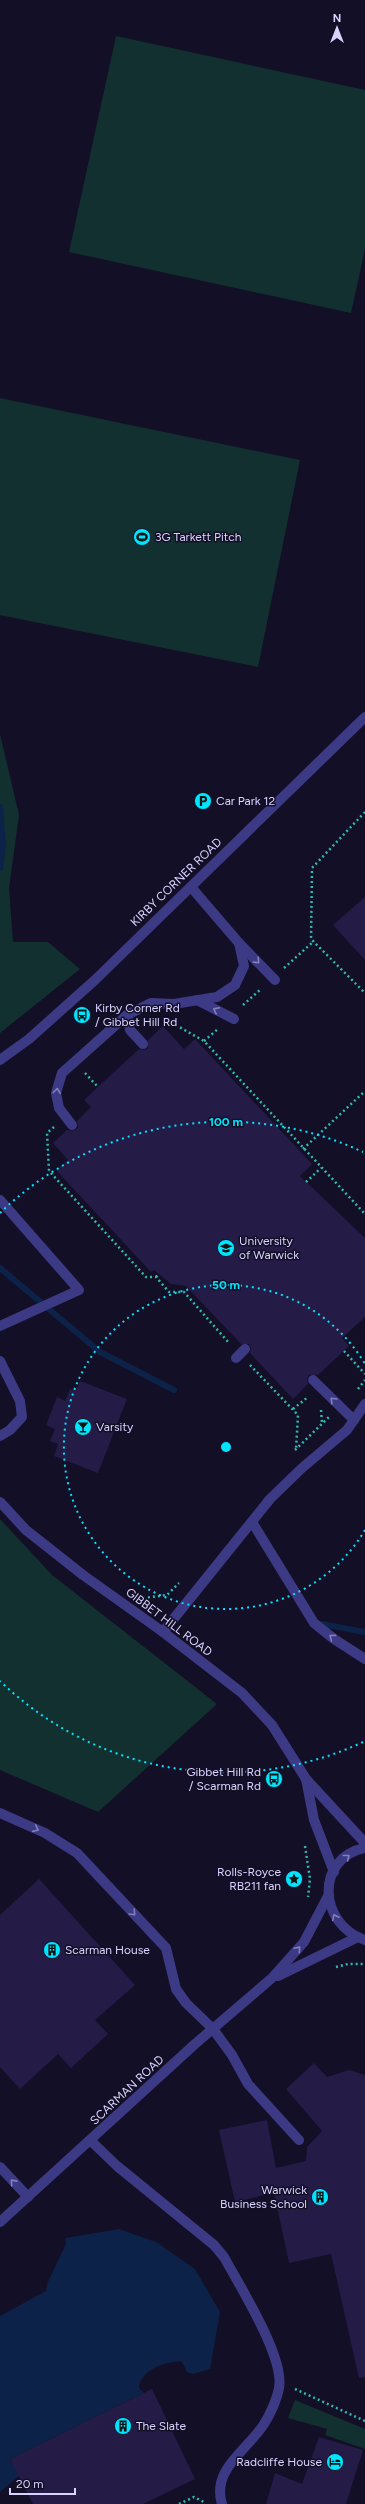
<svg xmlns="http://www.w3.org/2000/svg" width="365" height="2504" viewBox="0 0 365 2504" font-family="Figtree,sans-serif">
	<rect width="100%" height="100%" fill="#130f26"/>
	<!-- green -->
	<g fill="#12302f">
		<path d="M 116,36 L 365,90 L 365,249 L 351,313 L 69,252 Z"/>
		<path d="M 0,398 L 300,460 L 258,667 L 0,615 Z"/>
		<path d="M 0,734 L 19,815 L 9,888 L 13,942 L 48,942 L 80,969 L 0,1033 Z"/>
		<path d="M 0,1519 L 52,1575 L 217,1704 L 98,1812 L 0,1770 Z"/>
		<path d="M 295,2400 L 365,2429 L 365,2449 L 325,2435 L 327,2429 L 288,2418 Z"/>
	</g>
	<!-- water -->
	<path fill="#0c2248" d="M 119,2229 L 156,2242 L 195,2269 L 220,2312 L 210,2369 L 193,2374 L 187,2372 L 182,2362 C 167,2360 140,2370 139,2388 L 144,2393 L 10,2459 L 19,2476 L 0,2492 L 0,2316 L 46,2291 L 47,2284 L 66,2244 L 65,2238 Z"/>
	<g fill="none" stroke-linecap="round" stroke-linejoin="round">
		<!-- stream -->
		<g stroke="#0c2248" stroke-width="6">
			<path d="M 0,807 L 3,845 L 0,868"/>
			<path d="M 0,1268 L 100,1352 L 174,1390"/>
			<path d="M 322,1624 L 365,1632"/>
		</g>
	</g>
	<!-- building -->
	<g fill="#241b47">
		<path d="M 365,897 L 365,960 L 333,925 Z"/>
		<path d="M 163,1026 L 184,1049 L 195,1039 L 312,1164 L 300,1176 L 365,1238 L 365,1317 L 342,1338 L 349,1346 L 318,1375 L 309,1375 L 307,1379 L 308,1384 L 293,1399 L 250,1353 L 251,1348 L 249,1344 L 241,1344 L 186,1286 L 171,1284 L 154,1270 L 151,1272 L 56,1170 L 68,1160 L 53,1143 L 67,1130 L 73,1131 L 78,1128 L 77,1121 L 91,1107 L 84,1100 L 139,1049 L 144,1050 L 148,1048 L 148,1040 Z"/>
		<path d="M 80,1381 L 127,1399 L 98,1473 L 54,1456 L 58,1444 L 50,1441 L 55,1429 L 46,1425 L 57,1397 L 65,1401 L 70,1389 L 76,1391 Z"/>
		<path d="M 39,1879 L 135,1985 L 95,2020 L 108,2034 L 71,2068 L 58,2054 L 20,2089 L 0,2067 L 0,1915 Z"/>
		<path d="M 314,2063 L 327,2077 L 349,2070 L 365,2075 L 365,2377 L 359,2378 L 331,2254 L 289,2263 L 274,2193 L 235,2202 L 219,2130 L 267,2120 L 276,2168 L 306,2161 L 307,2147 L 322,2131 L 286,2089 Z"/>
		<path d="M 152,2389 L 195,2479 L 143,2504 L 33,2504 L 10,2459 Z"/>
		<path d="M 319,2437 L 363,2450 L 346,2504 L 266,2504 L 275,2473 L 302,2484 Z"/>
	</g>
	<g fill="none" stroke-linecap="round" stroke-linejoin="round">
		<!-- path -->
		<g stroke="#2fb8b0" stroke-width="2.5" stroke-dasharray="2 3" stroke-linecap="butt">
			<path d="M 365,812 L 312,868 L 311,939 L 365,993"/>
			<path d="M 284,968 L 314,941"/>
			<path d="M 243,1005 L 261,989"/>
			<path d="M 167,1020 L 204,1041 L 365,1214"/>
			<path d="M 204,1041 L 219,1028"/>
			<path d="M 85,1073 L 98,1087"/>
			<path d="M 54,1127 L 47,1133 L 49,1171 L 146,1277 L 156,1277 L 169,1292 L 184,1292 L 229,1343"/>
			<path d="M 303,1149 L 365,1091"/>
			<path d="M 306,1182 L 321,1168"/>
			<path d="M 156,1277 L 159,1274"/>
			<path d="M 344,1351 L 365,1374"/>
			<path d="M 250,1365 L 298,1415 L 296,1450"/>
			<path d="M 358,1389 L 365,1380"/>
			<path d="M 293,1409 L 308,1397"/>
			<path d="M 321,1410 L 322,1423"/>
			<path d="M 295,1450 L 329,1417"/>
			<path d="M 143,1598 L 167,1595 L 179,1583"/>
			<path d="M 305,1846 L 310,1879 L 308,1897"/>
			<path d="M 336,1967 L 348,1964 L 365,1964"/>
			<path d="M 295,2389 L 365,2421"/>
			<path d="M 179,2504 L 194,2497 L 206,2503"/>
		</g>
		<!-- minor -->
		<g stroke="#3d3a85" stroke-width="10">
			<path d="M 239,943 L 275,980"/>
			<path d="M 197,1000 L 234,1019"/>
			<path d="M 127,1015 L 130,1030 L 143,1044"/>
			<path d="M 0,1060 L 29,1039 L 95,980 L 365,717"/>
			<path d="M 72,1125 L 59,1108 L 56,1093 L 62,1073 L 127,1015 L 151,1003 L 174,1004 L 217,997 L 235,985 L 244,966 L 239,943 L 191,887"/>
			<path d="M 0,1200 L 79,1290 L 0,1326"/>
			<path d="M 236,1358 L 245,1349"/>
			<path d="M 0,1361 L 20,1401 L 22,1417 L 10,1430 L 0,1436"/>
			<path d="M 313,1380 L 354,1420"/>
			<path d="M 0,1502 L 26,1530 L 83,1575 L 163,1632 L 242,1693 L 272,1725 L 306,1779 L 365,1843"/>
			<path d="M 252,1522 L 314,1623 L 334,1639 L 365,1659"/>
			<path d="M 163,1632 L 270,1499 L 302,1468 L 347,1430 L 365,1404"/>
			<path d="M 306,1779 L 314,1820 L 334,1872"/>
			<path d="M 0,1813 L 45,1833 L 77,1853 L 166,1948 L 176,1989 L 186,2003 L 213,2029 L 232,2055 L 248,2084 L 299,2140"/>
			<path d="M 365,1848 C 315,1858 318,1924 365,1940"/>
			<path d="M 278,1976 L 358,1937"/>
			<path d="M 91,2141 L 117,2166 L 214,2245 L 224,2257 C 239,2285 285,2357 279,2388 C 277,2399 270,2415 264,2424 C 248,2450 211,2469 222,2504"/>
			<path d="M 0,2167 L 28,2197"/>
			<path d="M 0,2222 L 195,2044 L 272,1978 L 304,1942 L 328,1896"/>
		</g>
	</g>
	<!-- one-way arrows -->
	<defs><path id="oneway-chevron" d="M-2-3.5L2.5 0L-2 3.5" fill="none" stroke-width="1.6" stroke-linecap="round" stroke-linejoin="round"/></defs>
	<g stroke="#837fbc">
		<use href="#oneway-chevron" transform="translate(257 961) rotate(46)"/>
		<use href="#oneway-chevron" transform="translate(216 1010) rotate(-153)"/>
		<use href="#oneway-chevron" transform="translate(57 1091) rotate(-83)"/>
		<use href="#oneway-chevron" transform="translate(333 1400) rotate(-135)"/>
		<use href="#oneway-chevron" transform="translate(332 1637) rotate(-143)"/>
		<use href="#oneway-chevron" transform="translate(36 1829) rotate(24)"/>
		<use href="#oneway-chevron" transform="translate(347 1857) rotate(-38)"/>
		<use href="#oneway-chevron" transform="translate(133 1913) rotate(47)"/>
		<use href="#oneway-chevron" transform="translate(335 1917) rotate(-117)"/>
		<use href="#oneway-chevron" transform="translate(298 1949) rotate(-49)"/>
		<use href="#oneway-chevron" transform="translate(13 2182) rotate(-132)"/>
	</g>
	<!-- distance rings -->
	<g fill="none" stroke="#00e5ff" stroke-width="2" stroke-dasharray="2 4">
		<path d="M365 1530A162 162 0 1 1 365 1364"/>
		<path d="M363 1742A325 325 0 0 1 0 1681M0 1213A325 325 0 0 1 363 1152"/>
	</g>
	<!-- icons -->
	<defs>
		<g id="stadium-disc" transform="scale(0.9)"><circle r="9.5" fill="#00e5ff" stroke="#130f26"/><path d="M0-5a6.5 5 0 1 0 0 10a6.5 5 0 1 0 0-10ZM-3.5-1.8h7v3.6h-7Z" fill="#111"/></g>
		<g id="parking-disc" transform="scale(0.9)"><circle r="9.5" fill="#00e5ff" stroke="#130f26"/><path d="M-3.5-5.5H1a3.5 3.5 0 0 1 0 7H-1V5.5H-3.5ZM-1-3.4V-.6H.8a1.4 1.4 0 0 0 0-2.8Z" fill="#111"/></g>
		<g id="bus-disc" transform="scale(0.9)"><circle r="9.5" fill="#00e5ff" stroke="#130f26"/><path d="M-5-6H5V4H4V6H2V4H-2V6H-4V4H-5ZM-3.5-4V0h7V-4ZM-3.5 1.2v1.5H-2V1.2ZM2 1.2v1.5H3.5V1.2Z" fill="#111"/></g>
		<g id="university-disc" transform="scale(0.9)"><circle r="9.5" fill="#00e5ff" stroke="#130f26"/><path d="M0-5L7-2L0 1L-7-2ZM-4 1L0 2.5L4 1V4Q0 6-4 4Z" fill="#111"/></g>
		<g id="bar-disc" transform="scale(0.9)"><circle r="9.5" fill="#00e5ff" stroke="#130f26"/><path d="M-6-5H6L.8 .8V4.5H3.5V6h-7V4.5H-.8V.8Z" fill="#111"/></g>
		<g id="sight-disc" transform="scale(0.9)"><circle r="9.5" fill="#00e5ff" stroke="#130f26"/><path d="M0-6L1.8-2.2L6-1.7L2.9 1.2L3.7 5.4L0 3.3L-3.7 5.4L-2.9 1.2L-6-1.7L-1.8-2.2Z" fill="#111"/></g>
		<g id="building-disc" transform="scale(0.9)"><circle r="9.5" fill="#00e5ff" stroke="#130f26"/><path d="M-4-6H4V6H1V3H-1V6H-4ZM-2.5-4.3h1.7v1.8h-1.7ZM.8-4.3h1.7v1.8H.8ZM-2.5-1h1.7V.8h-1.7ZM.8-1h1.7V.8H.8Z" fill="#111"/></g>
		<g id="hotel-disc" transform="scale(0.9)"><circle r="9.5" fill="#00e5ff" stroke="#130f26"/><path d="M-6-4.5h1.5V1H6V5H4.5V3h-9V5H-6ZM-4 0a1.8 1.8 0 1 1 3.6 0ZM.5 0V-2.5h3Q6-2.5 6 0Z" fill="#111"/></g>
	</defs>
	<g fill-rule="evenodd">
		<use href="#stadium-disc" x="142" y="537"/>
		<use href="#parking-disc" x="203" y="801"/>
		<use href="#bus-disc" x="82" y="1015"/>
		<use href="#university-disc" x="226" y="1248"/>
		<use href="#bar-disc" x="83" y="1427"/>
		<use href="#bus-disc" x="274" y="1779"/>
		<use href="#sight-disc" x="294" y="1879"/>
		<use href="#building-disc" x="52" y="1950"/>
		<use href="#building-disc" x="320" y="2197"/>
		<use href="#building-disc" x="123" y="2426"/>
		<use href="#hotel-disc" x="335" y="2462"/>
	</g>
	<g text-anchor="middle" stroke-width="3" stroke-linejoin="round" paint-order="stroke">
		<!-- poi labels -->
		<g font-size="12" fill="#d9d4ff" stroke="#130f26" text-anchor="start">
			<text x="155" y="541">3G Tarkett Pitch</text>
			<text x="216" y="805">Car Park 12</text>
			<text x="95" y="1012">Kirby Corner Rd<tspan x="95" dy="14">/ Gibbet Hill Rd</tspan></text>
			<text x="239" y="1245">University<tspan x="239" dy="14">of Warwick</tspan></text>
			<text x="96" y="1431">Varsity</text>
			<text x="261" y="1776" text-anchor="end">Gibbet Hill Rd<tspan x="261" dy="14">/ Scarman Rd</tspan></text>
			<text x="281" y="1876" text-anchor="end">Rolls-Royce<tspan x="281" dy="14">RB211 fan</tspan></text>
			<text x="65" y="1954">Scarman House</text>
			<text x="307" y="2194" text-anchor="end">Warwick<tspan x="307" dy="14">Business School</tspan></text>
			<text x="136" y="2430">The Slate</text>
			<text x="322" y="2466" text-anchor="end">Radcliffe House</text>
		</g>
		<!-- street labels -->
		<g font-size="12" fill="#d9d4ff" stroke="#130f26">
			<text transform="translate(176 882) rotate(-44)" y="4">KIRBY CORNER ROAD</text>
			<text transform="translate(169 1622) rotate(37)" y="4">GIBBET HILL ROAD</text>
			<text transform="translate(127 2090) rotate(-43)" y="4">SCARMAN ROAD</text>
		</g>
	</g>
	<circle cx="226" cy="1447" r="6" fill="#00e5ff" stroke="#130f26" stroke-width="2"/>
	<g font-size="12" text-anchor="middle" font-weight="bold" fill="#00e5ff" stroke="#130f26" stroke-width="3" stroke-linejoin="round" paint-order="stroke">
		<text x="226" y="1126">100 m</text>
		<text x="226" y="1289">50 m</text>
	</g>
	<!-- north arrow -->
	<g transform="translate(337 28)" stroke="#130f26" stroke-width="3" paint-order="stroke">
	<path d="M0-3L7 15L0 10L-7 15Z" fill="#d9d4ff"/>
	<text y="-6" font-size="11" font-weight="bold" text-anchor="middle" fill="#d9d4ff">N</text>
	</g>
	<!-- scale -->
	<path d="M10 2488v6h65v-6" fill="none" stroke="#d9d4ff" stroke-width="2"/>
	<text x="16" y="2488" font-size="12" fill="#d9d4ff" stroke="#130f26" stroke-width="3" paint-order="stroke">20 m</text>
</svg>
